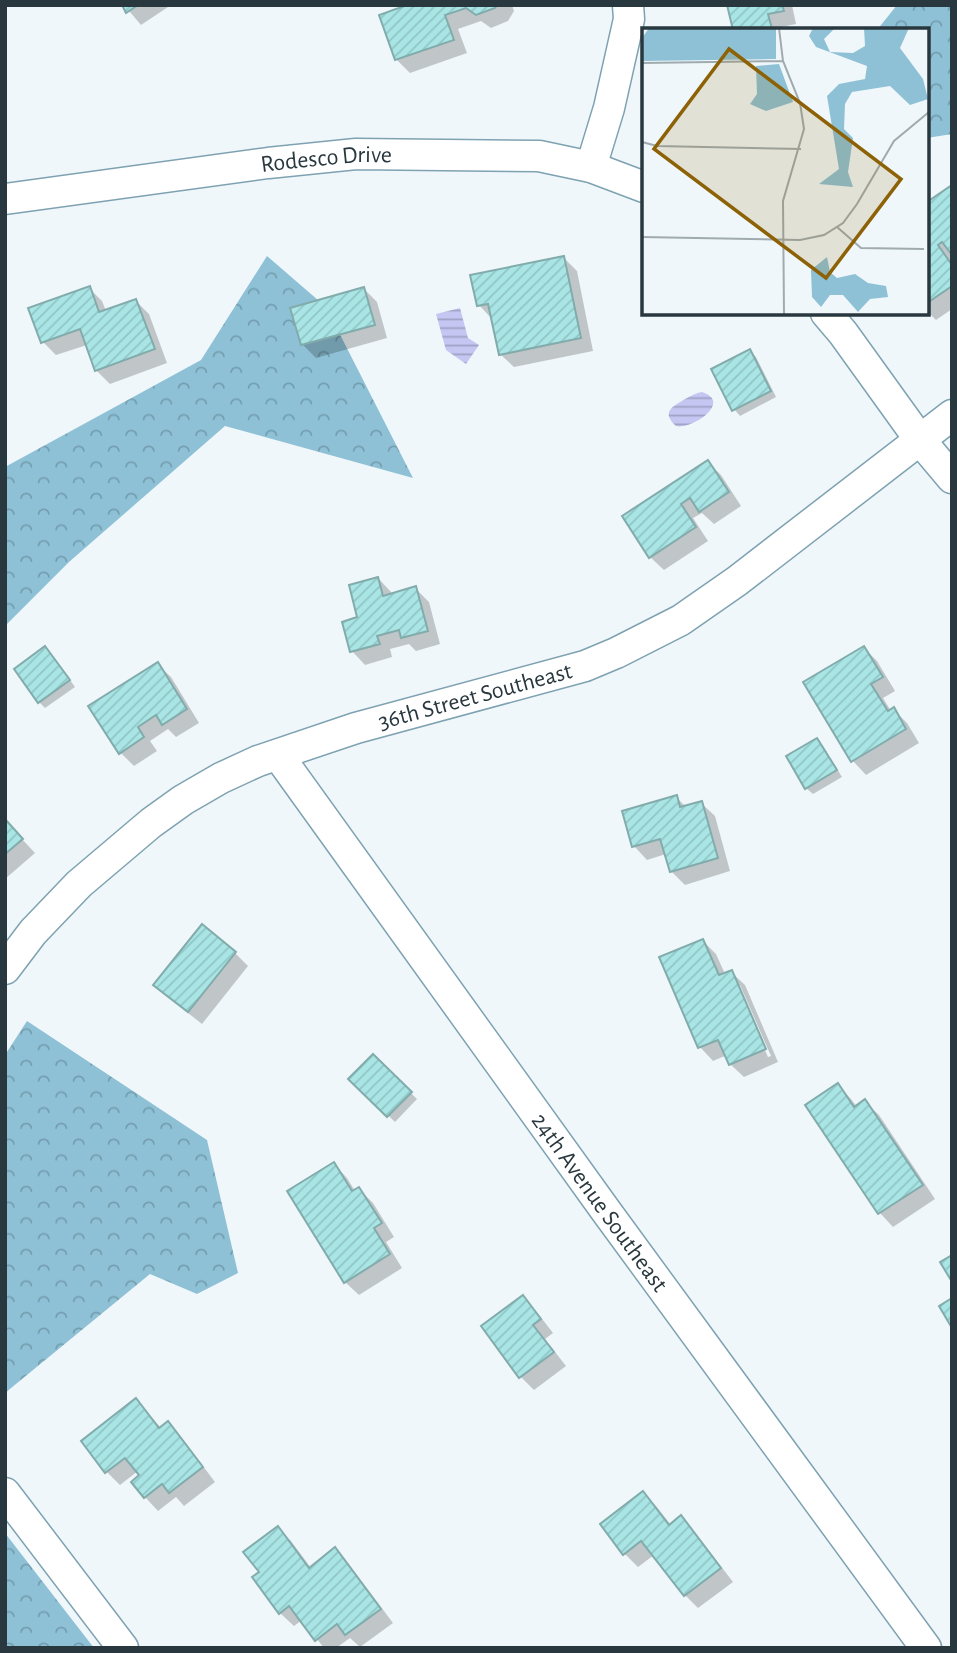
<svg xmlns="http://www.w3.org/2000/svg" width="957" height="1653" viewBox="0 0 957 1653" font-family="'Alegreya Sans',sans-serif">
	<defs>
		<pattern id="forest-crowns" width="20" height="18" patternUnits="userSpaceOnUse" patternTransform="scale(1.75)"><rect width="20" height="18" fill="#8ec1d6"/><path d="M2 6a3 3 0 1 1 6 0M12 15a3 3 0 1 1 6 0" fill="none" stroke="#749eaf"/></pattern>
		<pattern id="water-rules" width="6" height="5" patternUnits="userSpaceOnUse" patternTransform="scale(1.75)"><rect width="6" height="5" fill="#c5c6f2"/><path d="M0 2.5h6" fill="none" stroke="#a0a2c5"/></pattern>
		<pattern id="building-hatch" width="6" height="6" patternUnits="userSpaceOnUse" patternTransform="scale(1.75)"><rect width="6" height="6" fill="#a9e5e5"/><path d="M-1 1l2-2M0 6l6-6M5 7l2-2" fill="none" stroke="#91c5c6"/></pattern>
	</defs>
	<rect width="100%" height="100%" fill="#f0f7fb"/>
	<!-- forest -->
	<g fill="url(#forest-crowns)">
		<path d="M 897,5 L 952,5 L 952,134 L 927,138 L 927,30 L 877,30 Z"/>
		<path d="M 267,256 L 326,307 L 413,478 L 225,426 L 69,562 L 5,626 L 5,467 L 201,360 Z"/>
		<path d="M 27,1021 L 207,1140 L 238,1273 L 197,1294 L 150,1274 L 5,1393 L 5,1055 Z"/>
		<path d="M 5,1533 L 94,1648 L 5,1648 Z"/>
	</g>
	<!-- water -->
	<g fill="url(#water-rules)">
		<path d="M 460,308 L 468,338 L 479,345 L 466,364 L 446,350 L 436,314 Z"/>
		<path d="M 702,392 C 733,402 692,430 676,426 C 661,412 672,407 685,399 C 691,396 696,393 702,392 Z"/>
	</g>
	<!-- shadow -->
	<g fill="#0003" fill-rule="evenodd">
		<path d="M 124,5 L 171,5 L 141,25 Z"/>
		<path d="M 413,5 L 512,5 L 514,11 L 508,21 L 491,28 L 481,21 L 458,29 L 467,53 L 410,73 L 396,59 Z"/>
		<path d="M 729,5 L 792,5 L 796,24 L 781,27 L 781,30 L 734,30 Z"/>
		<path d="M 952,187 L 952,258 L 950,259 L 952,262 L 952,309 L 936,320 L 927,311 L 927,204 Z"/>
		<path d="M 564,258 L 577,271 L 593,351 L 514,367 L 500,354 L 492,319 L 479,305 Z"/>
		<path d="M 89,288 L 102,301 L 106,311 L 136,301 L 149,314 L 167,363 L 110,384 L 96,370 L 87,345 L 56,355 L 43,342 Z"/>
		<path d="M 364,289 L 377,302 L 387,338 L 316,358 L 303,345 Z"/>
		<path d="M 750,351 L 756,357 L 776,397 L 740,416 L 734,409 Z"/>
		<path d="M 708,462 L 721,475 L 741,506 L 714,524 L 702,513 L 693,518 L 708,541 L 664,570 L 650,557 L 624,517 Z"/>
		<path d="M 378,578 L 391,592 L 392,595 L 415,588 L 429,602 L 440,644 L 416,651 L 409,644 L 390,649 L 392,657 L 365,665 L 352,651 Z"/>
		<path d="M 864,648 L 877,661 L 895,691 L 883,698 L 891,711 L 894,710 L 907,723 L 919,743 L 866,775 L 853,761 L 806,683 Z"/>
		<path d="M 52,655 L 75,687 L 45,708 L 39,702 Z"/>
		<path d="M 157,664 L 171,677 L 199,723 L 176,737 L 168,729 L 150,741 L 157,751 L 134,766 L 120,752 Z"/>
		<path d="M 817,740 L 823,746 L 842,777 L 813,794 L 806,788 Z"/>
		<path d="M 676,797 L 686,807 L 701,803 L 715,816 L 730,871 L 685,885 L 671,871 L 666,854 L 647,860 L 634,846 Z"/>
		<path d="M 5,821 L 35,853 L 5,879 Z"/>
		<path d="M 703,941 L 716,954 L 725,974 L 731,972 L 745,985 L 778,1062 L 744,1077 L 730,1064 L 727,1055 L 713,1061 L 700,1047 L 661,958 ZM 736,985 L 740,985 L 771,1056 L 768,1057 Z"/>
		<path d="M 235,953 L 248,966 L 202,1024 L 169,998 L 156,985 Z"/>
		<path d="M 373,1056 L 417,1099 L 395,1122 L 351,1079 Z"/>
		<path d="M 838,1085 L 851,1099 L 857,1107 L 865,1102 L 879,1115 L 935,1199 L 893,1227 L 880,1213 L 808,1105 Z"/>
		<path d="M 334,1164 L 347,1178 L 355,1191 L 359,1189 L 373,1203 L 394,1237 L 386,1242 L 402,1268 L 359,1295 L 345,1282 Z"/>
		<path d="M 522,1297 L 536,1311 L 553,1333 L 545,1339 L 566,1366 L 534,1390 L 520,1376 Z"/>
		<path d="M 136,1400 L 161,1428 L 168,1423 L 181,1437 L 215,1482 L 184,1506 L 176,1497 L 158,1511 L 145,1497 L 134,1482 L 141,1476 L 138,1471 L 120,1485 L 107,1472 Z"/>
		<path d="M 643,1493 L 656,1506 L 671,1525 L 681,1517 L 694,1531 L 733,1582 L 698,1608 L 685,1595 L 654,1555 L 638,1567 L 625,1554 L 602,1524 Z"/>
		<path d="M 278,1528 L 291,1541 L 311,1568 L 335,1550 L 348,1563 L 393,1623 L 360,1647 L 350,1638 L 336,1648 L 324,1648 L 302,1620 L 294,1626 L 280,1613 L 254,1577 L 261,1572 Z"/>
	</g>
	<!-- building -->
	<g fill="url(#building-hatch)" stroke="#82acac" stroke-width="2">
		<path d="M 122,5 L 138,5 L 126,13 Z"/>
		<path d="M 407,5 L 497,5 L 495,8 L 476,15 L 466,8 L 445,15 L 454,40 L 395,60 L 379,15 Z"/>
		<path d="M 727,5 L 782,5 L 784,11 L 768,14 L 772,29 L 733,30 Z"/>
		<path d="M 952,185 L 952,255 L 942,242 L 938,245 L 952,265 L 952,286 L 927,303 L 927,202 Z"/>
		<path d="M 564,256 L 581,338 L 499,355 L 488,304 L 477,306 L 470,275 Z"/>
		<path d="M 90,286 L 99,312 L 136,299 L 155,349 L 95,371 L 80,329 L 41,343 L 28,308 Z"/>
		<path d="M 364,287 L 375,325 L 301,345 L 290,308 Z"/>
		<path d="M 750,349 L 771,391 L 732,411 L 711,369 Z"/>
		<path d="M 708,460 L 729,492 L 699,512 L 690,498 L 681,504 L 696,527 L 649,558 L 622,516 Z"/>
		<path d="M 378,577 L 383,596 L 416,586 L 428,631 L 401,638 L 399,630 L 377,636 L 380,644 L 350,652 L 342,622 L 357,617 L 349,585 Z"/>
		<path d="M 45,646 L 70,680 L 38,703 L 14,669 Z"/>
		<path d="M 864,646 L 883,677 L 871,684 L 888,711 L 894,707 L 906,729 L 851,762 L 803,682 Z"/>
		<path d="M 158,662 L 187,709 L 162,725 L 156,715 L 138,727 L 144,737 L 119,754 L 88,706 Z"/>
		<path d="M 817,738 L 837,770 L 805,789 L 786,756 Z"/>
		<path d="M 677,795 L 680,807 L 702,801 L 718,858 L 670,872 L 660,839 L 632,847 L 622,811 Z"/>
		<path d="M 5,819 L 23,839 L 5,854 Z"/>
		<path d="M 202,924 L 236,952 L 188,1012 L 153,985 Z"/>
		<path d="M 703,939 L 719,975 L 732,970 L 766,1049 L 729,1065 L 718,1040 L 698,1048 L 659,957 Z"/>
		<path d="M 373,1054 L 412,1092 L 387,1117 L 348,1079 Z"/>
		<path d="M 838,1083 L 854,1107 L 865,1099 L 923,1185 L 878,1214 L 805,1105 Z"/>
		<path d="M 334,1162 L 352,1191 L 359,1187 L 382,1223 L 374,1228 L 390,1254 L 344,1283 L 287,1191 Z"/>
		<path d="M 952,1255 L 952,1282 L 940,1262 Z"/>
		<path d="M 523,1295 L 541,1319 L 533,1325 L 554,1352 L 519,1378 L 481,1326 Z"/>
		<path d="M 952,1298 L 952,1328 L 939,1306 Z"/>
		<path d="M 136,1398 L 159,1428 L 168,1421 L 203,1467 L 169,1493 L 162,1484 L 144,1498 L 131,1482 L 139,1475 L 125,1458 L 105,1473 L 81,1441 Z"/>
		<path d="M 643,1491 L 669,1525 L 681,1515 L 721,1568 L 684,1596 L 641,1541 L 623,1555 L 600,1524 Z"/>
		<path d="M 278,1526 L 309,1568 L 335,1547 L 381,1609 L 345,1635 L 337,1624 L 315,1641 L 289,1606 L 279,1614 L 252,1577 L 259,1572 L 243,1552 Z"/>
	</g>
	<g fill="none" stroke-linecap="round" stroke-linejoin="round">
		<!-- street casing -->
		<g stroke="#7ea2b1" stroke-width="33">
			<g id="street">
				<path d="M 591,167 L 609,108 L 629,19 L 628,5"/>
				<path id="s1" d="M 5,199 L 268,163 L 356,154 L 539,156 L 591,167 L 644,187"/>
				<path d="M 826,313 L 843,333 L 920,440 L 952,478"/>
				<path id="s2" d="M 278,755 L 606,1211 L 926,1648"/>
				<path id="s3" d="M 5,969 L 33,932 L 79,884 L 151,823 L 183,800 L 221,778 L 258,761 L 356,728 L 585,666 L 616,653 L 681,620 L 737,581 L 952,415"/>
				<path d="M 5,1493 L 123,1648"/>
			</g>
		</g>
		<!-- street -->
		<use href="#street" stroke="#fff" stroke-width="30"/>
	</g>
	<g text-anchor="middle" stroke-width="5" stroke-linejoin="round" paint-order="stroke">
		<!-- street labels -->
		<g font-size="24" fill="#29383e" stroke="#fff">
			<text dy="8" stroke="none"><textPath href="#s1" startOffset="324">Rodesco Drive</textPath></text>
			<text dy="8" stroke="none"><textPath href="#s3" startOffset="558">36th Street Southeast</textPath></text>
			<text dy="8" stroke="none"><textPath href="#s2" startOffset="551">24th Avenue Southeast</textPath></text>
		</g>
	</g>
	<!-- overview -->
	<g transform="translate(642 28)">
		<rect width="287" height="287" fill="#f0f7fb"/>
		<path d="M 7,0 L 134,0 L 134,31 L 0,33 L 0,10 ZM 171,0 L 193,0 L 182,11 L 188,24 L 211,25 L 223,18 L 222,0 L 267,0 L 258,20 L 281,51 L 286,71 L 268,77 L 248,58 L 210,64 L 203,76 L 202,101 L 211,110 L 206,144 L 211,159 L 177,156 L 197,141 L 185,68 L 197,56 L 223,51 L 225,38 L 174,19 L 167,8 ZM 137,36 L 151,74 L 124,83 L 108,76 L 115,66 L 114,38 ZM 185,229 L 188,244 L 195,250 L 213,246 L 226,255 L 244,258 L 246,269 L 228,271 L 216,284 L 201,267 L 188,267 L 179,279 L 170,269 L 169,242 Z" fill="#8ec1d6"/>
		<path fill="none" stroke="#a0abaf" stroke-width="2" d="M 137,0 L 141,33 L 158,75 L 162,101 L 141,173 L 142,287M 0,35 L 141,33M 0,114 L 15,118 L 159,121M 195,199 L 219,220 L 282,221M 0,209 L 158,212 L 182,207 L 201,195 L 215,176 L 252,113 L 287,84"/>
		<path fill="#8d6206" fill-opacity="0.15" stroke="#8d6206" stroke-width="3.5" d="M 87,21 L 259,151 L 184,250 L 12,121 Z"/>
		<rect width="287" height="287" fill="none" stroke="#29383e" stroke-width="3.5"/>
	</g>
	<!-- border -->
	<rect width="957" height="1653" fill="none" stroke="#29383e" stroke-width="14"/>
</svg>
